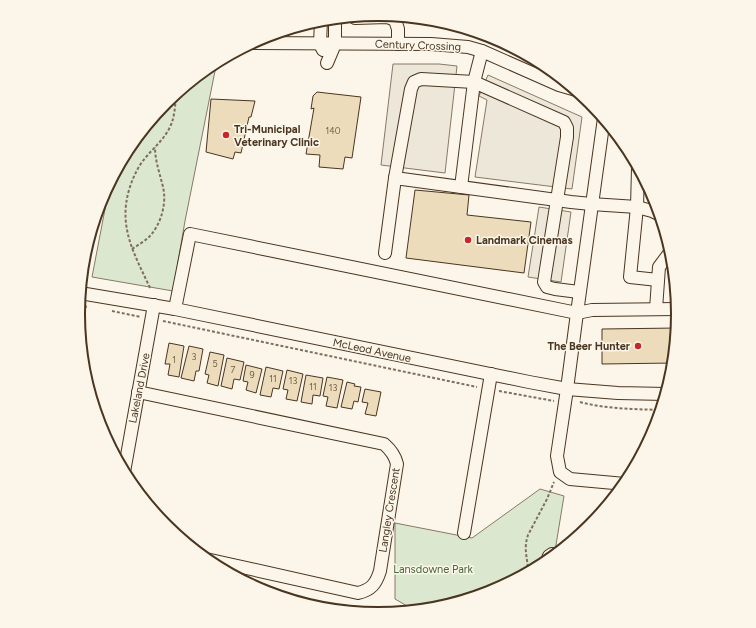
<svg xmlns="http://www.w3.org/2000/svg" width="756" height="628" viewBox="0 0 756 628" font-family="Figtree,sans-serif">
	<rect width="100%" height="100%" fill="#fbf6e9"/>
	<!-- green -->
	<g fill="#dce7d0" stroke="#887966">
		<path d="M 217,61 L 185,221 L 173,291 L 92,277 L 110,183 L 129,147 L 166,102 L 212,64 Z"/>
		<path d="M 540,489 L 564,496 L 555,551 L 544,552 L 542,565 L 493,591 L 436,608 L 414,610 L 395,599 L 395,523 L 472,538 Z"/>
	</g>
	<!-- parking -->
	<g fill="#ede7d9" stroke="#887966">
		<path d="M 393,64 L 439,64 L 457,66 L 445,173 L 381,165 Z"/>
		<path d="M 488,75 L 582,117 L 572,189 L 475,177 L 487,100 L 479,96 Z"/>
		<path d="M 539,207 L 571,212 L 561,282 L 528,277 Z"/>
	</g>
	<!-- building -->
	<g fill="#ecdcbc" stroke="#4a3520">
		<path d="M 317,92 L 361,97 L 352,158 L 345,157 L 343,169 L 319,167 L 320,155 L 306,154 L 314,108 L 311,109 L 313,96 Z"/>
		<path d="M 211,99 L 255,101 L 251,117 L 249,117 L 241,153 L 235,152 L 233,159 L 206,152 Z"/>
		<path d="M 415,190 L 469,195 L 467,215 L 531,222 L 524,273 L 406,258 Z"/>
		<path d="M 677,328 L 673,363 L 602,364 L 602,329 Z"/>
		<path d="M 169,343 L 184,346 L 179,377 L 168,375 L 170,364 L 165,364 Z"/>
		<path d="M 189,346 L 203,349 L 199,371 L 196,371 L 194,381 L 181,378 Z"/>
		<path d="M 210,352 L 224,355 L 218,386 L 207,383 L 209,375 L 205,374 Z"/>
		<path d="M 227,358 L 244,362 L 240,380 L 234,379 L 232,389 L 221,386 Z"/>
		<path d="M 246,365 L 262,369 L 256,393 L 246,390 L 248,382 L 243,381 Z"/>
		<path d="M 266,367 L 283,371 L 279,389 L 273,388 L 271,397 L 260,395 Z"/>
		<path d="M 287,370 L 303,374 L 297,401 L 286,399 L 288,390 L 283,389 Z"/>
		<path d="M 306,375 L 323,378 L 320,396 L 313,395 L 312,404 L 301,402 Z"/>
		<path d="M 327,377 L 343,380 L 337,408 L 326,406 L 328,397 L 323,396 Z"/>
		<path d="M 347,382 L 355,384 L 354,386 L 361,387 L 358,402 L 354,401 L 352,409 L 341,407 Z"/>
		<path d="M 365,389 L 381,392 L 376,416 L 365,414 L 368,403 L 362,402 Z"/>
	</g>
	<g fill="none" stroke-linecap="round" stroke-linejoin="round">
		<!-- minor casing -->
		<g stroke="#4a3520" stroke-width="14">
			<g id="minor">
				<path d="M 353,16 L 355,18 L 387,17 L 395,20 L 398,29 L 398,44"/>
				<path d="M 321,20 L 320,44 L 323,50"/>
				<path d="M 251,43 L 431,44 L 468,47 L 482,51 L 559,85 L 576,90"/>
				<path d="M 327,63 L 335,44 L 335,18"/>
				<path d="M 604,118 L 577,313 L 567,389 L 557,456 L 560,472 L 570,479 L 625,484"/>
				<path d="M 638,168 L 637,207 L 630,277 L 658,280"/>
				<path d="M 395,178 L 411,89 L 414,82 L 421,79 L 474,82 L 482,51"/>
				<path d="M 461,187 L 474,82 L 564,122 L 567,128 L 567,137 L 544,282 L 547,287 L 555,289 L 579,292"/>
				<path d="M 385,253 L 395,178 L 571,202 L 591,204 L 637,207 L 652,211 L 660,215"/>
				<path d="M 80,293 L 175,309 L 529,382 L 567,389 L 618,393 L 666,394"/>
				<path d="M 175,309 L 190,234 L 577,313 L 592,310 L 677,309"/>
				<path d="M 656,309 L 659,267 L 671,251"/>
				<path d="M 138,392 L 384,444 C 391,450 395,455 397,464 L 380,571 C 376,584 371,590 358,593 L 206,559"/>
				<path d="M 124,472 L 154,305"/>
				<path d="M 464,533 L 491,374"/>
				<path d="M 547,561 L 549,556 L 552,554 L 555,555"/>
			</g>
		</g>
		<!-- path -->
		<g stroke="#7f6f5c" stroke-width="2" stroke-dasharray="3 2" stroke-linecap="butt">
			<path d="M 132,249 C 138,245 145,241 150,236 C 161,224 167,203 163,187 C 160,174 155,161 155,147"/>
			<path d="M 150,288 C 135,255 118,228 129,190 C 132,180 136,171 142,162 C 150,151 162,142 169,129 C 175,118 175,106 176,94"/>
			<path d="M 79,306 L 89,307"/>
			<path d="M 112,311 L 141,317"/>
			<path d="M 163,321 L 477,387"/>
			<path d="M 499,391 L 554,401"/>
			<path d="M 580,402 C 606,409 634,409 661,410"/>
			<path d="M 528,572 C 528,558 523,550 528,535 L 547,499 L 554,482"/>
		</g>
		<!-- minor -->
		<use href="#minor" stroke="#fbf6e9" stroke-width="12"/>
	</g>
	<!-- markers -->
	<g fill="#c62828" stroke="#fbf6e9" stroke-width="1.5">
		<circle cx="226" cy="135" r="4"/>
		<circle cx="468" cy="240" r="4"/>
		<circle cx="638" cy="346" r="4"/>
	</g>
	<g text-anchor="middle" stroke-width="3" stroke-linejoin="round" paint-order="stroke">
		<!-- number labels -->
		<g font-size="9" fill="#725f47">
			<text x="333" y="134">140</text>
			<text x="194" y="360">3</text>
			<text x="174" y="363">1</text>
			<text x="215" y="367">5</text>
			<text x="233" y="373">7</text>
			<text x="252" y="378">9</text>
			<text x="273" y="382">11</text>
			<text x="293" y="384">13</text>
			<text x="313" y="390">11</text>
			<text x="333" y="391">13</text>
		</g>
		<!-- street labels -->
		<g font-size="11" fill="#4a3520" stroke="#fbf6e9">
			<text transform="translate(418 45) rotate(2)" y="4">Century Crossing</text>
			<text transform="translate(372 350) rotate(12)" y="4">McLeod Avenue</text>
			<text transform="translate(139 388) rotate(-79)" y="4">Lakeland Drive</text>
			<text transform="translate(389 510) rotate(-81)" y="4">Langley Crescent</text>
		</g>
		<!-- poi labels -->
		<g font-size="11" font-weight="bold" fill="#4a3520" stroke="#fbf6e9" text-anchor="start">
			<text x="234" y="133">Tri-Municipal<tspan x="234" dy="13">Veterinary Clinic</tspan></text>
			<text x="476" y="244">Landmark Cinemas</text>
			<text x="630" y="350" text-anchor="end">The Beer Hunter</text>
		</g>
		<!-- park labels -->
		<g font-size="11" fill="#436837" stroke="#fbf6e9">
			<text x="433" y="573">Lansdowne Park</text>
		</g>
	</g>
	<!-- crop -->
	<path d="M0 0H756V628H0ZM85 314a293 293 0 1 1 586 0a293 293 0 1 1-586 0Z" fill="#fbf6e9" fill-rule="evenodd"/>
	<path fill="none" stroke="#4a3520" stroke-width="2" d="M85 314a293 293 0 1 1 586 0a293 293 0 1 1-586 0Z"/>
</svg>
